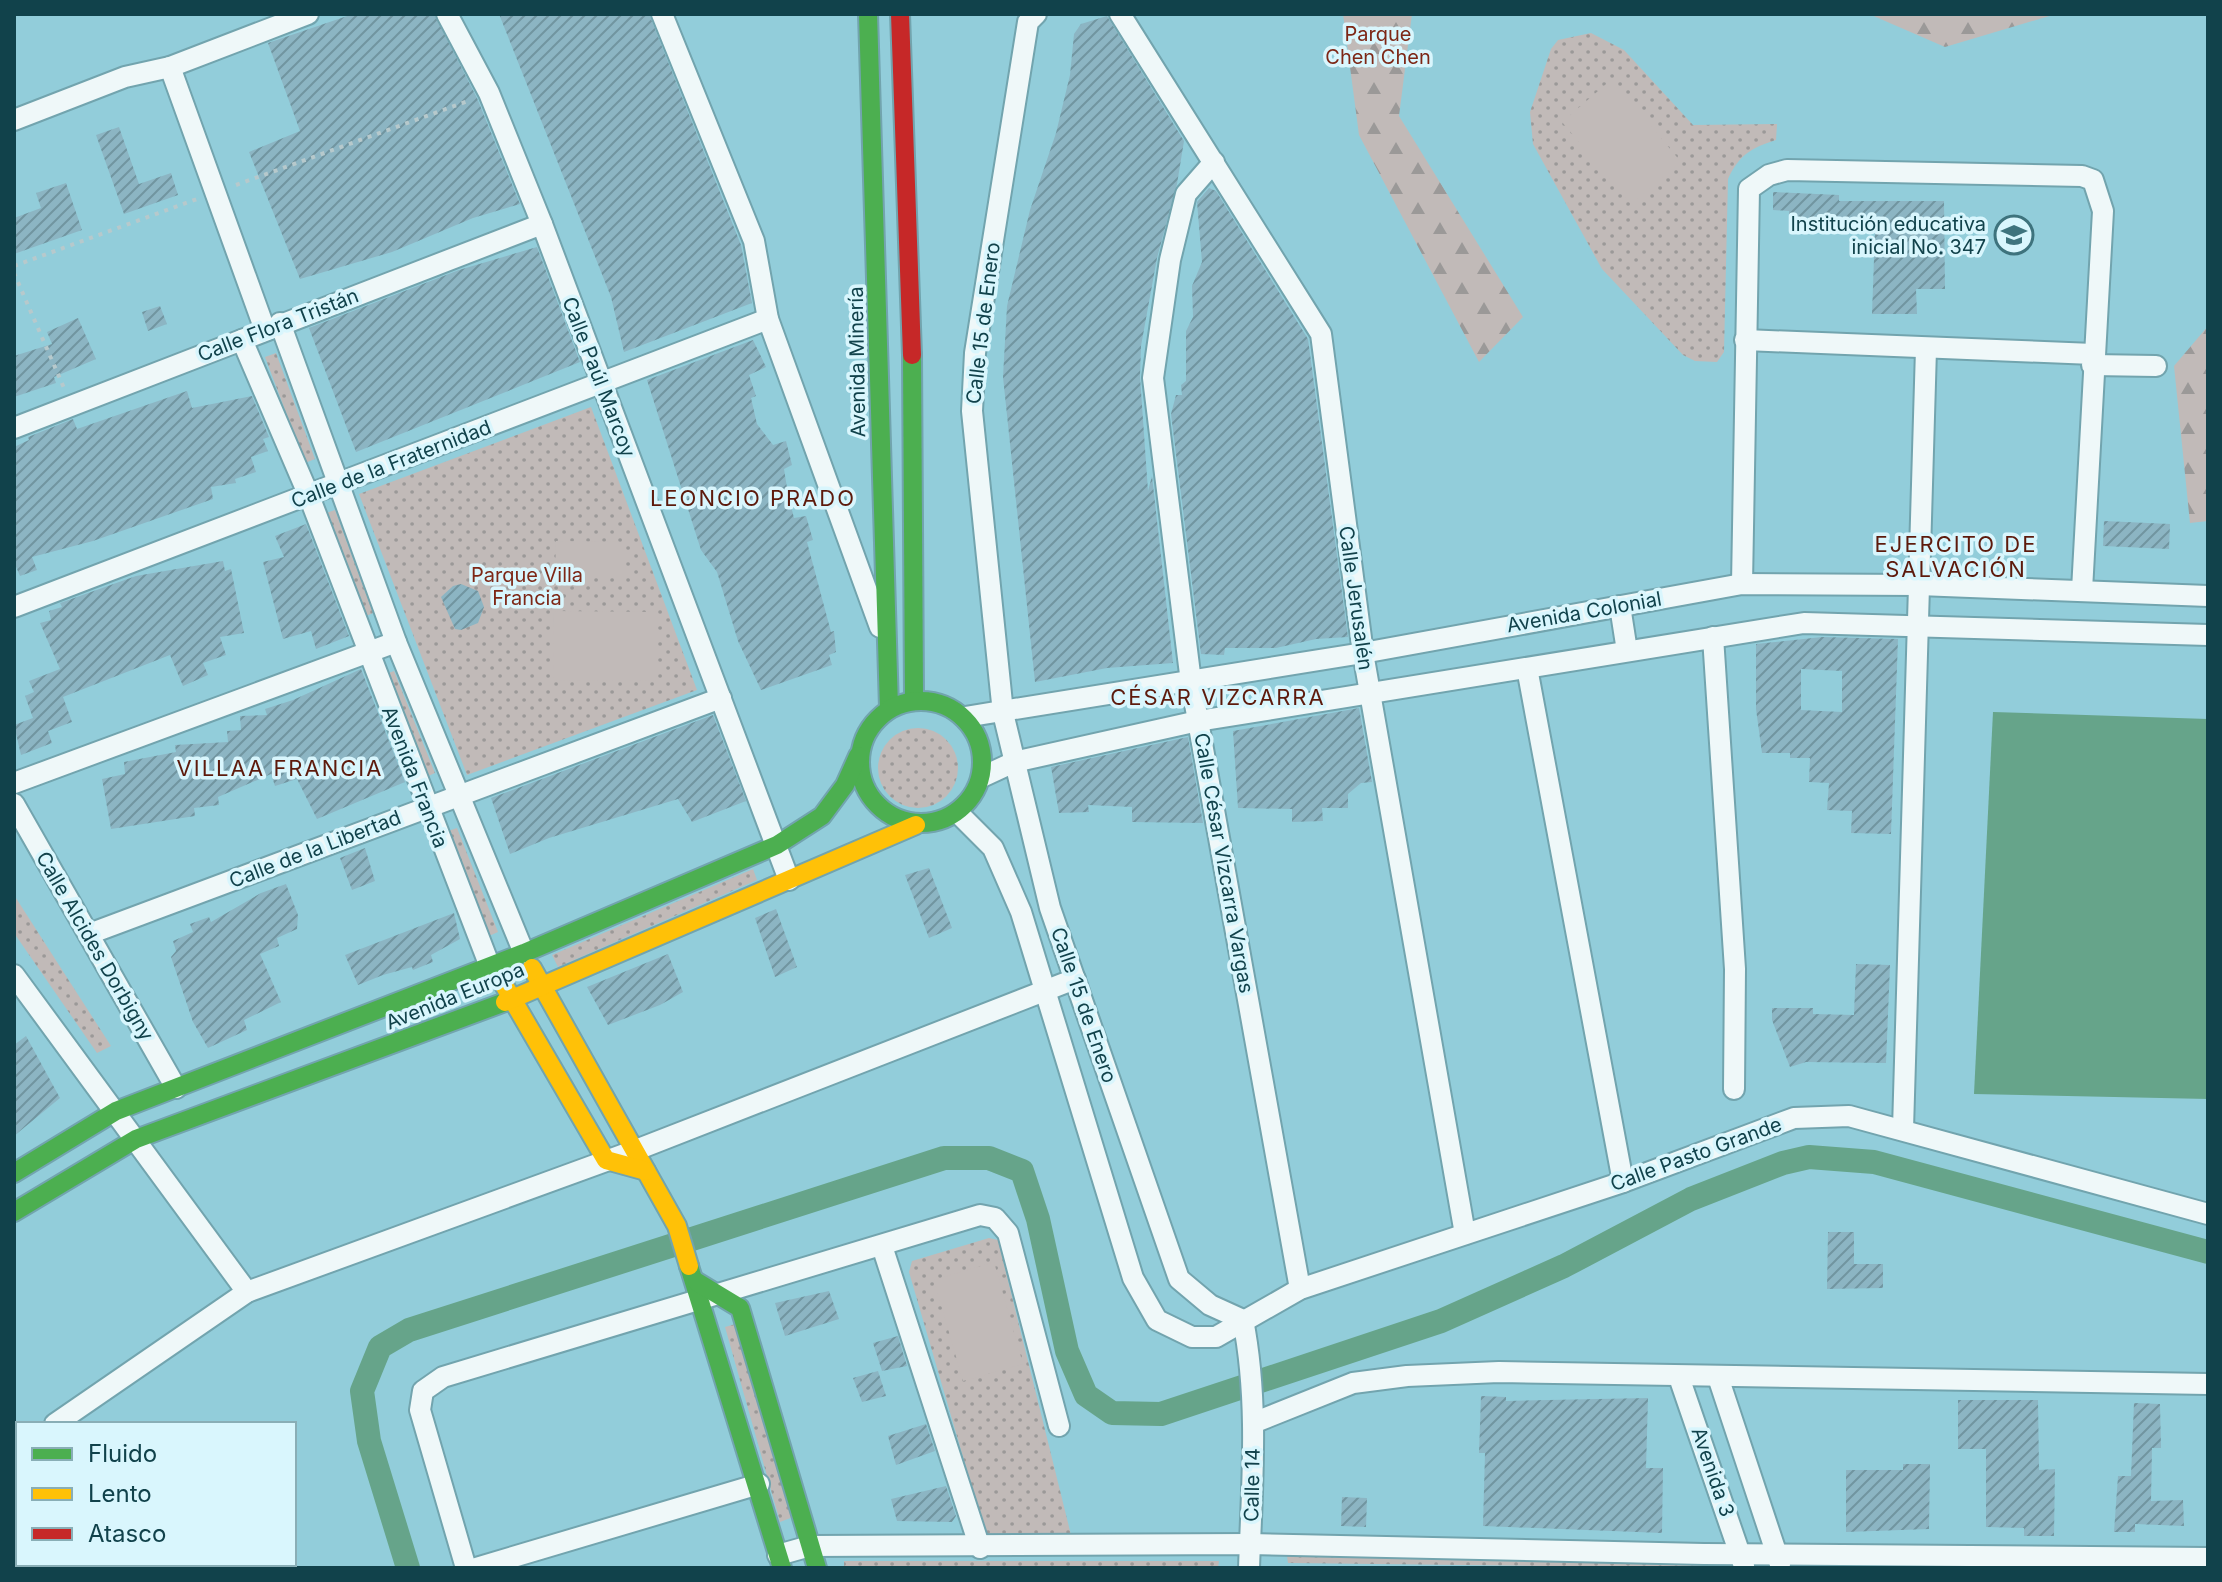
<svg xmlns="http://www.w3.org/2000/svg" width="2222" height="1582" viewBox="0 0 2222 1582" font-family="Inter,sans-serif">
	<defs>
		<pattern id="grass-dots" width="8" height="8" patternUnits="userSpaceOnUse" patternTransform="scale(2)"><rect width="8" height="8" fill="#c1bab8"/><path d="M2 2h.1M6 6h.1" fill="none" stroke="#9b9998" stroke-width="1.8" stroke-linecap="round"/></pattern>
		<pattern id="forest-firs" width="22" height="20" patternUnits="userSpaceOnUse" patternTransform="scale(2)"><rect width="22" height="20" fill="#c1bab8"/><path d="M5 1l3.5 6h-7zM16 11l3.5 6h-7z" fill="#9b9998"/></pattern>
		<pattern id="building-hatch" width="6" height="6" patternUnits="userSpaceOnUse" patternTransform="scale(2)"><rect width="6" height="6" fill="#8cb5c3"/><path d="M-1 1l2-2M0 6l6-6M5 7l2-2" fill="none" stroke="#7195a0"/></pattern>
	</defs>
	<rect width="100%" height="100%" fill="#92cdda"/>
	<!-- grass -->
	<g fill="url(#grass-dots)">
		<path d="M 1591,33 L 1624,50 L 1693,125 L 1777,124 L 1776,140 C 1751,148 1739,155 1728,179 L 1724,352 L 1717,362 L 1695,361 L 1683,355 L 1602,269 L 1533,144 L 1530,112 L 1551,49 L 1558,40 Z"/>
		<path d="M 276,353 L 315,459 L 305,463 L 265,357 Z"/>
		<path d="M 591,407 L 697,690 L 467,775 L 359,494 Z"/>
		<path d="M 335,510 L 373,613 L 364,617 L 326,513 Z"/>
		<path d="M 394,671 L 435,773 L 426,777 L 386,674 Z"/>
		<circle cx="918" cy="768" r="40"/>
		<path d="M 457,828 L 498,932 L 489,936 L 448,831 Z"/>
		<path d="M 753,869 L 757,880 L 558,967 L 552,955 Z"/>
		<path d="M 14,895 L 111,1046 L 97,1053 L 14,933 Z"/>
		<path d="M 989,1238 L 998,1240 L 1072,1539 L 987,1539 L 909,1272 L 912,1261 Z"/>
		<path d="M 739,1323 L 793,1517 L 780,1522 L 725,1327 Z"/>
		<path d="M 1454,1554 L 1721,1564 L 1726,1568 L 1288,1563 L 1287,1556 Z"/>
		<path d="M 844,1561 L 1219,1561 L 1218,1568 L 844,1568 Z"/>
	</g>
	<!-- forest -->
	<g fill="url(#forest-firs)">
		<path d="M 1343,14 L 1412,14 L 1399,116 L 1523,317 L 1479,362 L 1359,135 Z"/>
		<path d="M 1869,14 L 2056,14 L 1945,47 Z"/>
		<path d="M 2208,326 L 2208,521 L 2190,523 L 2174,366 Z"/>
	</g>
	<!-- pitch -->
	<g fill="#c1bab8">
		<path d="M 1612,79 L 1681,162 L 1631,204 L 1562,122 Z"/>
		<path d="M 556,541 L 625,542 L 625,578 L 555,578 Z"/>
		<path d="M 554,611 L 657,612 L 657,681 L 553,680 Z"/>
		<path d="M 994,1262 L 1023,1364 L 963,1381 L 934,1280 Z"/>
	</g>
	<!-- water -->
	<path fill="#66a48a" d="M 1993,712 L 2208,719 L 2208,1099 L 1974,1094 Z"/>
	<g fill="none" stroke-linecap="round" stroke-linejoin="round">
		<!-- canal -->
		<g stroke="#66a48a" stroke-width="24">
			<path d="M 14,1543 L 18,1541"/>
			<path d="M 102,1564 L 106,1568"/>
			<path d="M 408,1568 L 369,1441 L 362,1391 L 380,1347 L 409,1330 L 944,1158 L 989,1158 L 1022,1171 L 1038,1219 L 1067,1351 L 1086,1395 L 1112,1413 L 1161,1414 L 1441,1321 L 1564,1266 L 1691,1199 L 1783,1163 L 1809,1157 L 1874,1162 L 2208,1252"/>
		</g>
	</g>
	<!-- building -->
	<g fill="url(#building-hatch)" fill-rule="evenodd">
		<path d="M 353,14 L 434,14 L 477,98 L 520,204 L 473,218 L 392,252 L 300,279 L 249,152 L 300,131 L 268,43 Z"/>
		<path d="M 499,14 L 649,14 L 741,245 L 752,303 L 624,352 L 611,297 Z"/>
		<path d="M 1107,16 L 1184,141 L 1177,184 L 1157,258 L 1141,346 L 1140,377 L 1148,491 L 1152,476 L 1173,663 L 1107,668 L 1035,682 L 1003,377 L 1007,306 L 1030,210 L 1056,133 L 1070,75 L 1074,34 L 1081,24 Z"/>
		<path d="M 119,127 L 139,184 L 171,173 L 178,195 L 124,214 L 96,135 Z"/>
		<path d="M 66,183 L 82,230 L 14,254 L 14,218 L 41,208 L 36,193 Z"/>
		<path d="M 1209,188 L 1216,191 L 1308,339 L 1348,637 L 1316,639 L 1276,648 L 1225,648 L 1224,655 L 1201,654 L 1171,414 L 1176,395 L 1182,395 L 1181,385 L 1186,381 L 1186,331 L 1193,317 L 1192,286 L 1202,262 L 1197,202 Z"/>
		<path d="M 1773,192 L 1839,195 L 1839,201 L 1944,201 L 1945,289 L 1916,289 L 1917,314 L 1872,314 L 1875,231 L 1852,231 L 1852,220 L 1789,217 L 1789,211 L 1773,210 Z"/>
		<path d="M 537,247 L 580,362 L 356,452 L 309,328 L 459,270 Z"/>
		<path d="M 160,306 L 167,324 L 148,331 L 142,312 Z"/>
		<path d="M 78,318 L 96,359 L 54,377 L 56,383 L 14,397 L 14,356 L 52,344 L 47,332 Z"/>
		<path d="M 753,340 L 766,367 L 749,375 L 756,396 L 751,398 L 757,424 L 773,445 L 786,441 L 792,465 L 784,469 L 788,494 L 794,518 L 806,516 L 813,540 L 807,542 L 831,632 L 834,631 L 836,652 L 829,655 L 832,665 L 761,690 L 738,641 L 717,572 L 701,550 L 647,380 Z"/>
		<path d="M 187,391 L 192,408 L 252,396 L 269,437 L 263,439 L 268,451 L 251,457 L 256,472 L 235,479 L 236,483 L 211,487 L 213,499 L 93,541 L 32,557 L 37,570 L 20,576 L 14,562 L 14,447 L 29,440 L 28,437 L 73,419 L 77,429 Z"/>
		<path d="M 2104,521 L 2170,524 L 2169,549 L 2103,546 Z"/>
		<path d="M 306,524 L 349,636 L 316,649 L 311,631 L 283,639 L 263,562 L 284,557 L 275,536 Z"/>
		<path d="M 223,561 L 225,571 L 231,569 L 244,633 L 220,637 L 226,655 L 203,663 L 208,675 L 183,686 L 170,655 L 63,697 L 72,722 L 48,731 L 52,743 L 21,755 L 14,725 L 33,718 L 25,696 L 34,692 L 29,681 L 60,669 L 40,623 L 51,620 L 49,611 L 62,607 L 60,603 L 136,576 Z"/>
		<path d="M 461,584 L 478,591 L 484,607 L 478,623 L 461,630 L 455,629 L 441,597 L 453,586 Z"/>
		<path d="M 1822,637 L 1898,639 L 1891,834 L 1851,833 L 1852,811 L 1827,810 L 1829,783 L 1809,782 L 1810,758 L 1790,758 L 1790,753 L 1762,753 L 1756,709 L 1756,644 ZM 1801,669 L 1842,671 L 1842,712 L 1801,710 Z"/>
		<path d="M 361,669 L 405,782 L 317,819 L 297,779 L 275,786 L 271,774 L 218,797 L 219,805 L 194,808 L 195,816 L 111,829 L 102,779 L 125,774 L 124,762 L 176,752 L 175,745 L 228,742 L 227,731 L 241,730 L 240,716 L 267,715 L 265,709 L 293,700 Z"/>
		<path d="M 1359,708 L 1372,782 L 1361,783 L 1348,794 L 1348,808 L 1322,808 L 1323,821 L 1292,822 L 1292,809 L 1238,808 L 1233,731 Z"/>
		<path d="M 713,715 L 746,801 L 692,822 L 678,799 L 549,838 L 510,854 L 491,798 Z"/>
		<path d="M 1188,737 L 1203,823 L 1132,822 L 1132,807 L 1088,805 L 1089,812 L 1059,813 L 1051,767 Z"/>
		<path d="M 365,848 L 375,881 L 352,890 L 340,858 Z"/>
		<path d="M 929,868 L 952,928 L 929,938 L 905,875 Z"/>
		<path d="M 286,884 L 298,915 L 297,929 L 277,938 L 279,946 L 260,954 L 281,1002 L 244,1020 L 247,1030 L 208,1048 L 193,1022 L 171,957 L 176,951 L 173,941 L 193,932 L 190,924 L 209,917 L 211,922 L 261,893 Z"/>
		<path d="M 776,909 L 797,967 L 775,977 L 755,918 Z"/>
		<path d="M 454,913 L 460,939 L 431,955 L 433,962 L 413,970 L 412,967 L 383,975 L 358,985 L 345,955 Z"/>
		<path d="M 668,954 L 683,992 L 660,1005 L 608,1025 L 587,987 Z"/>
		<path d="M 1856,964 L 1890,965 L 1886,1063 L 1806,1062 L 1790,1067 L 1772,1020 L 1772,1008 L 1813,1008 L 1813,1014 L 1854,1015 Z"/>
		<path d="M 26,1036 L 60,1098 L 14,1136 L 14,1045 Z"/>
		<path d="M 1828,1232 L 1854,1232 L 1854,1264 L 1883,1264 L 1883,1288 L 1827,1289 Z"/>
		<path d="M 829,1291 L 839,1319 L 785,1336 L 775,1303 Z"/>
		<path d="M 898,1336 L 907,1366 L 882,1371 L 873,1343 Z"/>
		<path d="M 878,1371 L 886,1396 L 862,1402 L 853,1378 Z"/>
		<path d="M 1481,1396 L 1506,1397 L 1506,1401 L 1648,1398 L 1646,1468 L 1663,1468 L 1662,1533 L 1483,1526 L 1485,1453 L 1479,1453 Z"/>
		<path d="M 1958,1400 L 2038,1400 L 2039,1470 L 2055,1469 L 2054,1536 L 2024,1536 L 2024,1528 L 1986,1527 L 1986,1449 L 1958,1449 Z"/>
		<path d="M 2134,1403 L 2160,1404 L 2161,1448 L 2152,1448 L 2151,1501 L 2183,1500 L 2184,1526 L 2135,1524 L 2135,1532 L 2114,1532 L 2118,1476 L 2131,1476 Z"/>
		<path d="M 926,1424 L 935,1451 L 896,1465 L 888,1436 Z"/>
		<path d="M 1903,1464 L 1930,1464 L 1929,1529 L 1846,1532 L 1846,1470 L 1903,1470 Z"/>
		<path d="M 946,1486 L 956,1516 L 952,1522 L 897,1521 L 891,1499 Z"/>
		<path d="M 1342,1497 L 1367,1498 L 1366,1527 L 1341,1526 Z"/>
	</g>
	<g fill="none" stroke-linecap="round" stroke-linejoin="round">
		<!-- street casing -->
		<g stroke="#72a4ae" stroke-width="24">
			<g id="street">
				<path d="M 447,14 L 489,93 L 542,224 L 789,880"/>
				<path d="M 662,14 L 754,241 L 768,319 L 880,627"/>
				<path d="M 1036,14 L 1028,22 L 975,353 L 972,411 L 1003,713 L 1050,908 L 1179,1279 L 1210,1305 L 1243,1320"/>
				<path d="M 1120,14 L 1321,334 L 1363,653 L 1465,1234"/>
				<path d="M 170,67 L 265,330"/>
				<path d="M 14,120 L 125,77 L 170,67 L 308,14"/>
				<path d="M 1214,162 L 1186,194 L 1170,260 L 1153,378 L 1191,682 L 1300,1289"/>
				<path d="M 280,323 L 396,642 L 524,953"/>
				<path d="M 242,340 L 309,496 L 489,964"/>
				<path d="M 1745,340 L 2093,354"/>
				<path d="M 2092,365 L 2156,366"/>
				<path d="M 14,428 L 542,224"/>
				<path d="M 1742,584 L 1749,189 L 1769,175 L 1787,170 L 2082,176 L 2093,180 L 2103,211 L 2082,590"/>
				<path d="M 1620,606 L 1627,651"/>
				<path d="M 14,607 L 768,319"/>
				<path d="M 1713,637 L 1735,969 L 1734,1089"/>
				<path d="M 1527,668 L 1623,1182"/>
				<path d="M 965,717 L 1363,653 L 1742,584 L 1919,585 L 2208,596"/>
				<path d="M 982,777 L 1014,762 L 1198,721 L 1804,623 L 2208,635"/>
				<path d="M 14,783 L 396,642"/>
				<path d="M 14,804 L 176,1088"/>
				<path d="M 958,813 L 993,848 L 1021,912 L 1133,1278 L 1157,1320 L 1192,1337 L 1216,1337 L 1300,1289 L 1623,1182 L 1794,1118 L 1849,1116 L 2208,1214"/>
				<path d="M 89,934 L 721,698"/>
				<path d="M 14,975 L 247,1292"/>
				<path d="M 1903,1129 L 1926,349"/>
				<path d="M 882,1246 L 980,1548"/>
				<path d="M 1243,1320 C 1259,1401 1252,1485 1249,1568"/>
				<path d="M 1679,1377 L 1744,1566"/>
				<path d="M 1718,1377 L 1780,1564"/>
				<path d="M 1253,1423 L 1353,1383 L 1407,1376 L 1499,1372 L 2208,1384"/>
				<path d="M 55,1424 L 247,1292 L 636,1150 L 1075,979"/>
				<path d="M 14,1452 L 18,1449"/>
				<path d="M 778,1555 L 810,1546 L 1250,1544 L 1704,1554 L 2208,1558"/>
				<path d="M 466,1568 L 420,1410 L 423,1391 L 443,1377 L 980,1215 L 995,1218 L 1008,1233 L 1059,1426"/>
				<path d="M 476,1568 L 759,1484"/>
			</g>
		</g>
		<!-- fast casing -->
		<g stroke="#72a4ae" stroke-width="22">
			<g id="fast">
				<path d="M 868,14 L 889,708"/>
				<path d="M 912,355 L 914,699"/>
				<circle cx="921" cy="762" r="61"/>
				<path d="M 14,1173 L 116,1111 L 524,953 L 777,845 L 822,816 L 845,785 L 858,756"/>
				<path d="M 14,1212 L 136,1139 L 505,1002"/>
				<path d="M 689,1266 L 782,1568"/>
				<path d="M 697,1282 L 740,1308 L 817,1568"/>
			</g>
		</g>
		<!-- slow casing -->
		<g stroke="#72a4ae" stroke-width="22">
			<g id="slow">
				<path d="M 532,968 L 677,1226 L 689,1266"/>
				<path d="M 504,985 L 606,1160 L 646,1171"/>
				<path d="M 505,1002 L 916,825"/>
			</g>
		</g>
		<!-- jam casing -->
		<g stroke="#72a4ae" stroke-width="22">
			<path id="jam" d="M 900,14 L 912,355"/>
		</g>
		<!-- path -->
		<g stroke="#b7c9cc" stroke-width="4" stroke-dasharray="4 6" stroke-linecap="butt">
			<path d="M 236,185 L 468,101"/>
			<path d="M 14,266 L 197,199"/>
			<path d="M 14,273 L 64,388"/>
		</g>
		<!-- street -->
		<use href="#street" stroke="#eff8f9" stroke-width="20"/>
		<!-- fast -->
		<use href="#fast" stroke="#4caf50" stroke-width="18"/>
		<!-- slow -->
		<use href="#slow" stroke="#ffc107" stroke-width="18"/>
		<!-- jam -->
		<use href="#jam" stroke="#c62828" stroke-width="18"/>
	</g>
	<!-- icons -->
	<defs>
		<g id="school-ring" transform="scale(2)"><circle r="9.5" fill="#d9f6fd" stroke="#3e737d" stroke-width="1.5"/><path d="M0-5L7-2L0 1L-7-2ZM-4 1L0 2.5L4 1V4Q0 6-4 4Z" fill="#3e737d"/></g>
	</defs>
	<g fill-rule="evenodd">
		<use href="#school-ring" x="2014" y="235"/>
	</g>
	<g text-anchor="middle" stroke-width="7" stroke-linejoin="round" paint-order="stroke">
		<!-- park labels -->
		<g font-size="20" fill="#7d2716" stroke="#d9f6fd">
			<text x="1378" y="41">Parque<tspan x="1378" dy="23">Chen Chen</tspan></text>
			<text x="527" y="582">Parque Villa<tspan x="527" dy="23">Francia</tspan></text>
		</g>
		<!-- poi labels -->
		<g font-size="20" fill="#11424b" stroke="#d9f6fd" text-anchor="end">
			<text x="1986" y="231">Institución educativa<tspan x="1986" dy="23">inicial No. 347</tspan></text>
		</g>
		<!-- street labels -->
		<g font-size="20" fill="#11424b" stroke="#d9f6fd">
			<text transform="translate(983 323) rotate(-83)" y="7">Calle 15 de Enero</text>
			<text transform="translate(278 325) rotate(-21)" y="7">Calle Flora Tristán</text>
			<text transform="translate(857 362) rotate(-91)" y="7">Avenida Minería</text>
			<text transform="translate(599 377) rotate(69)" y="7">Calle Paúl Marcoy</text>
			<text transform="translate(391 464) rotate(-21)" y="7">Calle de la Fraternidad</text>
			<text transform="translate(1356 598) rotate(82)" y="7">Calle Jerusalén</text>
			<text transform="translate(1584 612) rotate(-10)" y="7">Avenida Colonial</text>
			<text transform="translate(415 777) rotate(69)" y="7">Avenida Francia</text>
			<text transform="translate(315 849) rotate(-21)" y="7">Calle de la Libertad</text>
			<text transform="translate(1224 863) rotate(80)" y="7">Calle César Vizcarra Vargas</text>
			<text transform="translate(95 946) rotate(60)" y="7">Calle Alcides Dorbigny</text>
			<text transform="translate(455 996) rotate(-22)" y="7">Avenida Europa</text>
			<text transform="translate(1084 1005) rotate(71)" y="7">Calle 15 de Enero</text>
			<text transform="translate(1696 1154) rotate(-20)" y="7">Calle Pasto Grande</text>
			<text transform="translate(1713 1472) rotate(71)" y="7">Avenida 3</text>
			<text transform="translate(1252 1485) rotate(-89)" y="7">Calle 14</text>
		</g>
		<!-- neighbourhood labels -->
		<g font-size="22" letter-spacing="2" fill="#5d1a0c" stroke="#d9f6fd">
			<text x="753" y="506">LEONCIO PRADO</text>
			<text x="1956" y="552">EJERCITO DE<tspan x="1956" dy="25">SALVACIÓN</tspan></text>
			<text x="1218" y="705">CÉSAR VIZCARRA</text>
			<text x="280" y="776">VILLAA FRANCIA</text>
		</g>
	</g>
	<!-- border -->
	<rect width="2222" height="1582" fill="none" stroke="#11424b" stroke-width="32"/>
	<!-- legend -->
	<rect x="16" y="1422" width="280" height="144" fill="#d9f6fd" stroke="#89aeb6" stroke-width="2"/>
	<rect x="32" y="1448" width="40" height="12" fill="#4caf50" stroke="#89aeb6" stroke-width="2"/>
	<text x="88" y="1462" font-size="24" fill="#11424b">Fluido</text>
	<rect x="32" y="1488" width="40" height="12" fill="#ffc107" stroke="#89aeb6" stroke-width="2"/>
	<text x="88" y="1502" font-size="24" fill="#11424b">Lento</text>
	<rect x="32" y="1528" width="40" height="12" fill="#c62828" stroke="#89aeb6" stroke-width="2"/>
	<text x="88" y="1542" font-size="24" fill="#11424b">Atasco</text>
</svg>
